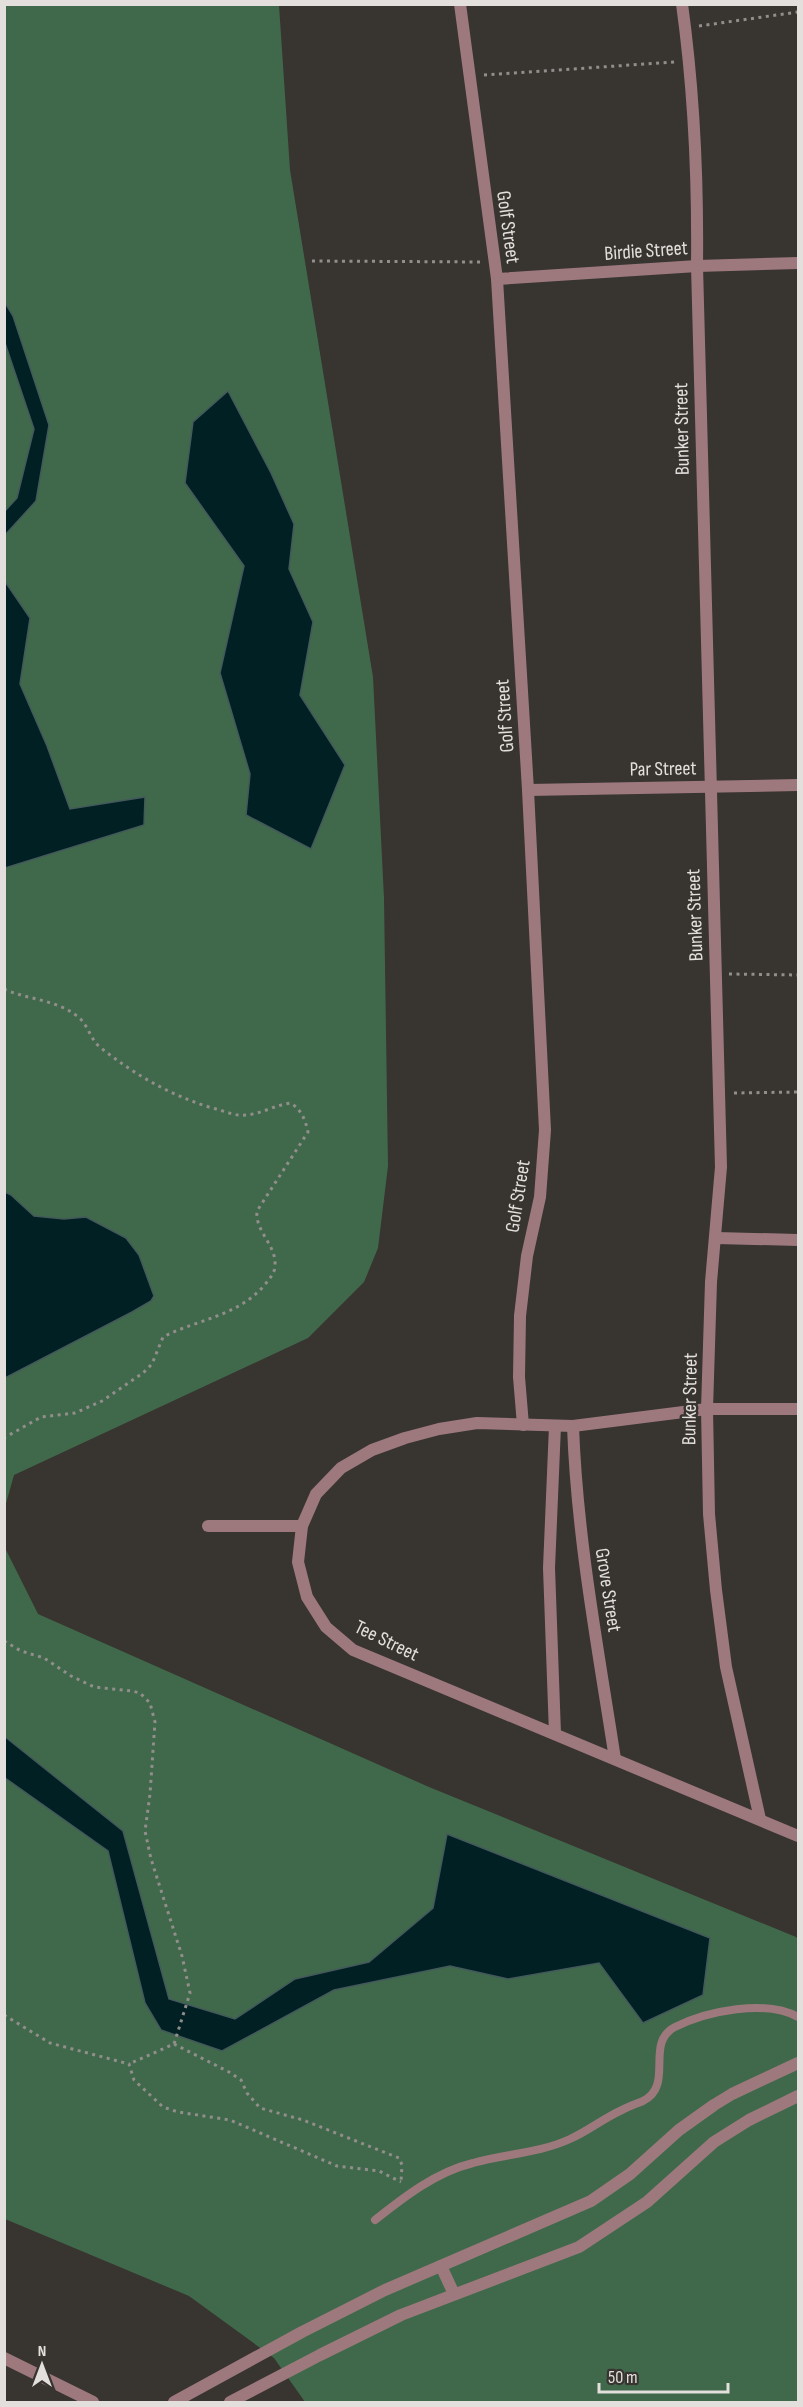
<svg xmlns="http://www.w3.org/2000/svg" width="803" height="2407" viewBox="0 0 803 2407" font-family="'Sofia Sans Condensed',sans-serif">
	<rect width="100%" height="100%" fill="#383430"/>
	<!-- green -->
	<g fill="#40694b">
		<path d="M 5,5 L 279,5 L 290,170 L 373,677 L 384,898 L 388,1166 L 378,1248 L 364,1282 L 308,1338 L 14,1475 L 5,1507 Z"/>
		<path d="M 5,1548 L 38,1614 L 429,1787 L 796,1937 L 798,1939 L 798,2402 L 305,2402 L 274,2358 L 189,2296 L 5,2219 Z"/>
	</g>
	<!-- water -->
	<g fill="#002023" stroke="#44595b" stroke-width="1.5">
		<path d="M 4,301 L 13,316 L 49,425 L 36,501 L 5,535 L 5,511 L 17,498 L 34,429 L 5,343 Z"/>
		<path d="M 228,391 L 271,473 L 294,524 L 289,569 L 313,622 L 300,695 L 345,765 L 311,849 L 246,815 L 250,774 L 220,673 L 244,566 L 185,483 L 193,422 Z"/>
		<path d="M 4,580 L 30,618 L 20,684 L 47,746 L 70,809 L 145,797 L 144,825 L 5,868 Z"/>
		<path d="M 5,1192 L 11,1195 L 34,1216 L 64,1219 L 86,1217 L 126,1238 L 139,1255 L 154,1296 L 151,1301 L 132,1312 L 5,1378 Z"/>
		<path d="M 4,1736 L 123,1831 L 169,1999 L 235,2019 L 295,1979 L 369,1962 L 433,1908 L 447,1834 L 710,1938 L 703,1995 L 643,2023 L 599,1963 L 508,1979 L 450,1966 L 334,1990 L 222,2051 L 161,2030 L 145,2003 L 108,1851 L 5,1778 Z"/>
	</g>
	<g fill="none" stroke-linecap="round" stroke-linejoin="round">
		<!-- path -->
		<g stroke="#918e8b" stroke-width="3" stroke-dasharray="3 4.5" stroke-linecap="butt">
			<path d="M 699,26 L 798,12"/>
			<path d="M 484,75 L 675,62"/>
			<path d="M 312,261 L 481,262"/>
			<path d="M 729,974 L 798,975"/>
			<path d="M 4,989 C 28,1000 55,999 77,1016 C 89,1025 90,1040 101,1048 C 135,1075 170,1095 212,1108 C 221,1110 230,1114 238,1115 C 257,1117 273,1105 291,1103 C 302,1111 305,1119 308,1132 L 257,1211 C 255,1231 275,1244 275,1263 C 276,1273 269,1279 263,1287 C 235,1317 198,1319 163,1337 L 152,1364 L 143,1373 L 102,1401 L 75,1413 L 41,1417 L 4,1438"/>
			<path d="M 734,1093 L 798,1092"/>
			<path d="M 4,1641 L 21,1651 L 44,1658 L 71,1676 L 94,1687 L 132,1691 L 140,1693 L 150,1703 L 155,1722 L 150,1794 L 145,1831 L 151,1859 L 182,1956 L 190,1993 L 174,2044 L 129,2064"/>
			<path d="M 4,2015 L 50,2043 L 129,2064 L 134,2080 L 163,2107 L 178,2112 L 230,2120 L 337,2166 L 379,2171 L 401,2182"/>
			<path d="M 174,2044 L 229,2072 L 241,2080 L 247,2093 L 260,2108 L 303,2120 L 399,2158 L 402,2165 L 401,2182"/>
		</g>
		<!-- lane -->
		<path stroke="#9d797e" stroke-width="8" d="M 375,2220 C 404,2197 436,2172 473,2163 C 505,2154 540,2153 570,2139 C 588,2131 604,2118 622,2110 C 629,2106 636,2104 643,2101 C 675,2085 644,2043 675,2027 C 707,2011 766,1999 798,2017"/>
		<!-- street -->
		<g stroke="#9d797e" stroke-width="12">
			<path d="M 460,4 L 497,279 L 528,790 L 545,1130 L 540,1197 L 527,1256 L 520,1316 L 519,1377 L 523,1425"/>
			<path d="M 682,4 C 694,91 698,179 697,266 L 721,1167 L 711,1282 L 707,1409 L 709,1514 L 716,1590 L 726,1667 L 760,1819"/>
			<path d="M 497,279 L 697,266 L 798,263"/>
			<path d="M 528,790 L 798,785"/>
			<path d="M 716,1238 L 798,1240"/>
			<path d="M 798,1409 L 707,1409 L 573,1426 L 477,1423 L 439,1429 L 405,1438 L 372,1450 L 341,1468 L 316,1494 L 302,1526 L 298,1562 L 307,1597 L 326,1627 L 353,1650 L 798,1836"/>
			<path d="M 555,1426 L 549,1568 L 555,1734"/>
			<path d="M 573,1426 C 577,1538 598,1648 615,1759"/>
			<path d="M 208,1526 L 302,1526"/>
			<path d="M 441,2266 L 454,2294"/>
			<path d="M 4,2358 L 93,2402"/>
			<path d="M 174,2402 L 302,2332 L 385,2290 L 591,2201 L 630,2174 L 679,2130 L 714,2105 L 732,2094 L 798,2063"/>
			<path d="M 230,2402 L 320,2355 L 401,2315 L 579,2247 L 647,2202 L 714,2142 L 749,2120 L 798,2096"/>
		</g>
	</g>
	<g text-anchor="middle" stroke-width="5" stroke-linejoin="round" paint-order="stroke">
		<!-- street labels -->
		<g font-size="20" fill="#e2dfdd" stroke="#383430">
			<text transform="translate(509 227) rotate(82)" y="7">Golf Street</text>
			<text transform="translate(646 250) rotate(-4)" y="7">Birdie Street</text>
			<text transform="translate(681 429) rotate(-91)" y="7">Bunker Street</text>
			<text transform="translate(504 716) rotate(-94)" y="7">Golf Street</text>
			<text transform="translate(663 768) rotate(-1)" y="7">Par Street</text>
			<text transform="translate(694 915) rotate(-92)" y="7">Bunker Street</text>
			<text transform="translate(517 1196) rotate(-81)" y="7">Golf Street</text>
			<text transform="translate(689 1399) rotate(-89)" y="7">Bunker Street</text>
			<text transform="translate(609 1590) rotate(81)" y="7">Grove Street</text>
			<text transform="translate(387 1640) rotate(26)" y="7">Tee Street</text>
		</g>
	</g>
	<!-- border -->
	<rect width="803" height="2407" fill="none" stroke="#e2dfdd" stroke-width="12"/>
	<!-- north arrow -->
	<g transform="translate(42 2365)" stroke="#383430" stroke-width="4.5" paint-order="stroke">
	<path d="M0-4.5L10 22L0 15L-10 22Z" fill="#e2dfdd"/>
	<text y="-9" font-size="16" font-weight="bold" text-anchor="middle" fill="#e2dfdd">N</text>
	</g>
	<!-- scale -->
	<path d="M599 2383v9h129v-9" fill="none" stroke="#e2dfdd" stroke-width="3"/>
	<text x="608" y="2383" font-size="18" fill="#e2dfdd" stroke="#383430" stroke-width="4.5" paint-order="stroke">50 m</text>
</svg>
